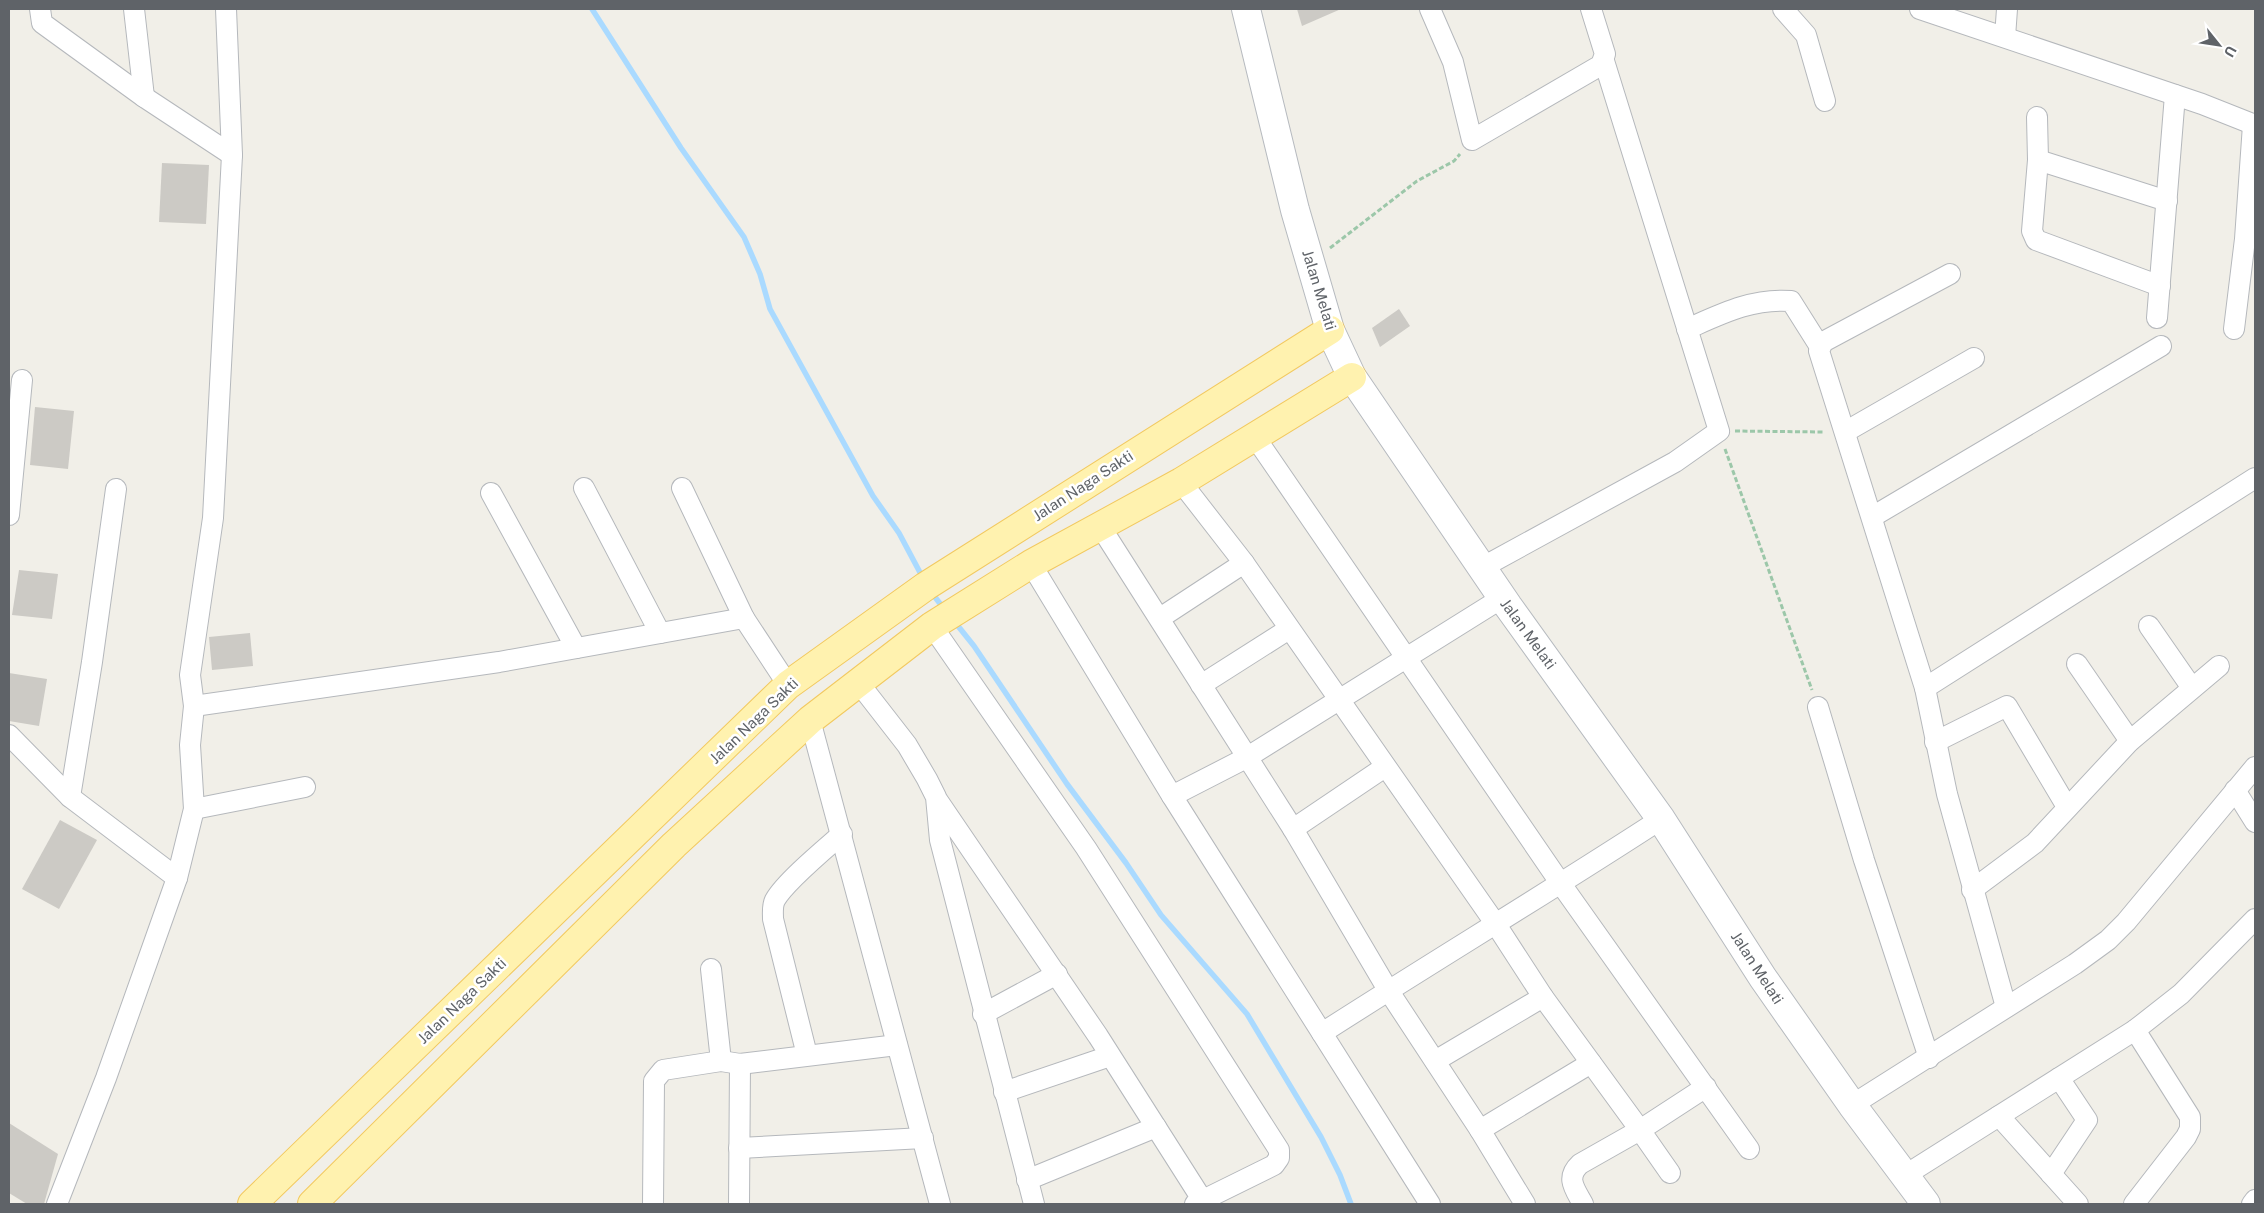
<svg xmlns="http://www.w3.org/2000/svg" width="2264" height="1213" viewBox="0 0 2264 1213" font-family="'Public Sans',sans-serif">
	<rect width="100%" height="100%" fill="#f1efe8"/>
	<g fill="none" stroke-linecap="round" stroke-linejoin="round">
		<!-- stream -->
		<g stroke="#aadaff" stroke-width="5.5">
			<path d="M 592,9 L 681,148 L 744,237 L 760,274 L 770,309 L 873,496 L 899,533 L 924,580"/>
			<path d="M 931,592 L 945,610"/>
			<path d="M 954,621 L 974,646 L 1067,784 L 1126,863 L 1161,915 L 1247,1014 L 1321,1137 L 1340,1175 L 1351,1204"/>
		</g>
	</g>
	<!-- building -->
	<g fill="#cccac5">
		<path d="M 1297,9 L 1341,9 L 1302,26 Z"/>
		<path d="M 162,163 L 209,165 L 206,224 L 159,222 Z"/>
		<path d="M 1399,309 L 1410,326 L 1380,347 L 1372,328 Z"/>
		<path d="M 35,407 L 74,411 L 68,469 L 30,465 Z"/>
		<path d="M 19,570 L 58,574 L 52,619 L 12,615 Z"/>
		<path d="M 250,633 L 253,666 L 212,670 L 209,637 Z"/>
		<path d="M 9,673 L 47,679 L 39,726 L 9,721 Z"/>
		<path d="M 60,820 L 97,840 L 59,909 L 22,889 Z"/>
		<path d="M 9,1123 L 58,1154 L 44,1204 L 27,1204 L 9,1193 Z"/>
	</g>
	<g fill="none" stroke-linecap="round" stroke-linejoin="round">
		<!-- street casing -->
		<g stroke="#b5b8bc" stroke-width="22">
			<g id="street">
				<path d="M 40,9 L 42,23 L 144,97 L 232,155 L 226,9"/>
				<path d="M 134,9 L 144,97"/>
				<path d="M 1430,9 L 1453,62 L 1472,140 L 1601,65 L 1605,54 L 1591,9"/>
				<path d="M 1783,9 L 1806,35 L 1825,101"/>
				<path d="M 1920,9 L 2202,104 L 2255,125"/>
				<path d="M 2005,37 L 2007,9"/>
				<path d="M 2037,117 L 2038,160 L 2032,231 L 2036,240 L 2160,286"/>
				<path d="M 2038,160 L 2167,201"/>
				<path d="M 1950,274 L 1823,342 L 1819,351 L 1925,688 L 1947,794 L 2006,1007"/>
				<path d="M 2157,318 L 2175,95"/>
				<path d="M 1687,329 C 1721,314 1752,298 1791,301 L 1820,347"/>
				<path d="M 2234,329 L 2245,239 L 2253,125"/>
				<path d="M 1845,432 L 1974,358"/>
				<path d="M 1255,437 L 1561,884 L 1749,1149"/>
				<path d="M 1181,482 L 1244,563 L 1495,923 L 1543,997 L 1640,1130 L 1580,1164 C 1565,1178 1575,1189 1583,1204"/>
				<path d="M 584,488 L 660,633"/>
				<path d="M 682,488 L 744,618 L 788,685"/>
				<path d="M 491,493 L 576,648"/>
				<path d="M 9,515 L 22,380"/>
				<path d="M 1872,517 L 2161,346"/>
				<path d="M 1100,526 L 1293,829 L 1388,990 L 1480,1130 L 1525,1204"/>
				<path d="M 1031,564 L 1172,796 L 1246,758 L 1502,598"/>
				<path d="M 1483,567 L 1675,462 L 1719,431 L 1604,61"/>
				<path d="M 1160,618 L 1244,563"/>
				<path d="M 932,626 L 1086,848 L 1279,1150 L 1279,1158 L 1274,1165 L 1195,1204"/>
				<path d="M 2149,626 L 2192,688"/>
				<path d="M 2077,664 L 2130,741"/>
				<path d="M 858,682 L 907,745 L 927,779 L 936,797 L 940,840 L 1034,1204"/>
				<path d="M 1201,685 L 1289,629"/>
				<path d="M 1925,688 L 2255,478"/>
				<path d="M 194,706 L 499,662 L 744,618"/>
				<path d="M 1818,707 L 1864,860 L 1929,1058"/>
				<path d="M 810,720 L 940,1204"/>
				<path d="M 9,735 L 70,797 L 177,878"/>
				<path d="M 1935,742 L 2007,706 L 2067,807"/>
				<path d="M 2235,790 L 2255,822"/>
				<path d="M 1172,796 L 1430,1204"/>
				<path d="M 70,797 L 92,662 L 116,489"/>
				<path d="M 938,801 L 1098,1036 L 1203,1201"/>
				<path d="M 194,809 L 305,787"/>
				<path d="M 1293,829 L 1385,767"/>
				<path d="M 1972,890 L 2035,843 L 2130,741 L 2219,666"/>
				<path d="M 711,969 L 721,1061"/>
				<path d="M 983,1014 L 1057,974"/>
				<path d="M 1322,1033 C 1434,961 1549,892 1661,819"/>
				<path d="M 807,1055 L 773,919 C 773,912 772,906 775,900 C 785,882 825,849 842,834"/>
				<path d="M 1435,1061 L 1543,997"/>
				<path d="M 1004,1092 L 1110,1056"/>
				<path d="M 1852,1105 L 2075,964 L 2108,940 L 2126,922 L 2255,767"/>
				<path d="M 1999,1116 L 2078,1204"/>
				<path d="M 1480,1130 L 1591,1063"/>
				<path d="M 739,1148 L 923,1138"/>
				<path d="M 1670,1173 L 1640,1130 L 1706,1087"/>
				<path d="M 2051,1174 L 2087,1120 L 2059,1078"/>
				<path d="M 1904,1176 L 2135,1030 L 2181,994 L 2255,919"/>
				<path d="M 1027,1180 L 1156,1127"/>
				<path d="M 57,1204 L 106,1078 L 177,878 L 194,809 L 190,745 L 194,706 L 190,675 L 213,518 L 232,155"/>
				<path d="M 653,1204 L 654,1081 L 663,1070 L 721,1061 L 740,1064 L 897,1045"/>
				<path d="M 739,1204 L 740,1064"/>
				<path d="M 2134,1204 L 2186,1137 L 2190,1129 L 2190,1117 L 2135,1030"/>
				<path d="M 2252,1204 L 2255,1200"/>
			</g>
		</g>
		<!-- secondary casing -->
		<g stroke="#b6babf" stroke-width="30">
			<path id="secondary" d="M 1246,9 L 1295,210 L 1330,330 L 1352,377 L 1508,606 L 1661,819 L 1763,978 L 1852,1105 L 1926,1204"/>
		</g>
		<!-- primary casing -->
		<g stroke="#f2c960" stroke-width="30">
			<g id="primary">
				<path d="M 252,1204 L 788,685 L 926,586 L 1330,330"/>
				<path d="M 312,1204 L 674,845 L 810,720 L 932,626 L 1031,564 L 1181,482 L 1352,377"/>
			</g>
		</g>
		<!-- path -->
		<g stroke="#9cc7a9" stroke-width="3" stroke-dasharray="5 2.5" stroke-linecap="butt">
			<path d="M 1330,248 L 1417,181 L 1454,161 L 1460,154"/>
			<path d="M 1735,431 L 1824,432"/>
			<path d="M 1725,449 L 1812,690"/>
		</g>
		<!-- street -->
		<use href="#street" stroke="#fff" stroke-width="20"/>
		<!-- secondary -->
		<use href="#secondary" stroke="#fff" stroke-width="28"/>
		<!-- primary -->
		<use href="#primary" stroke="#fff2af" stroke-width="28"/>
	</g>
	<g text-anchor="middle" stroke-width="5" stroke-linejoin="round" paint-order="stroke">
		<!-- street labels -->
		<g font-size="15" fill="#5f6368" stroke="#fff">
			<text transform="translate(1319 290) rotate(73)" y="5">Jalan Melati</text>
			<text transform="translate(1083 486) rotate(-33)" y="5">Jalan Naga Sakti</text>
			<text transform="translate(1528 634) rotate(54)" y="5">Jalan Melati</text>
			<text transform="translate(754 721) rotate(-44)" y="5">Jalan Naga Sakti</text>
			<text transform="translate(1757 968) rotate(57)" y="5">Jalan Melati</text>
			<text transform="translate(462 1001) rotate(-44)" y="5">Jalan Naga Sakti</text>
		</g>
	</g>
	<!-- border -->
	<rect width="2264" height="1213" fill="none" stroke="#5f6368" stroke-width="20"/>
	<!-- north arrow -->
	<g transform="translate(2219 45) rotate(120)" stroke="#ffffff" stroke-width="4" paint-order="stroke">
	<path d="M0-4L9 19L0 12L-9 19Z" fill="#5f6368"/>
	<text y="-8" font-size="14" font-weight="bold" text-anchor="middle" fill="#5f6368">U</text>
	</g>
</svg>
